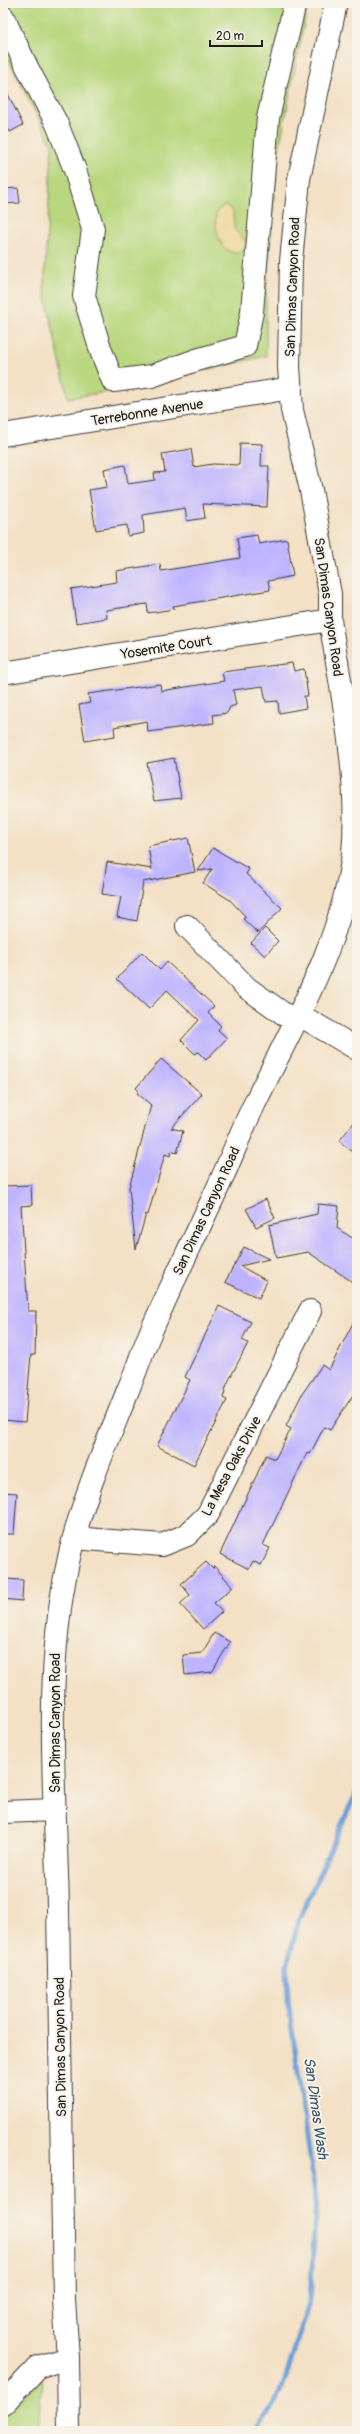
<svg xmlns="http://www.w3.org/2000/svg" width="360" height="2434" viewBox="0 0 360 2434" font-family="Pangolin,sans-serif">
	<rect width="100%" height="100%" fill="#f7f3e8"/>
	<filter id="ink" filterUnits="userSpaceOnUse"><feTurbulence type="fractalNoise" baseFrequency=".025" numOctaves="2"/><feDisplacementMap in="SourceGraphic" scale="8" xChannelSelector="R" yChannelSelector="G"/><feConvolveMatrix kernelMatrix="1 2 1 2 8 2 1 2 1" color-interpolation-filters="sRGB"/></filter>
	<filter id="wash" filterUnits="userSpaceOnUse"><feTurbulence type="fractalNoise" baseFrequency=".012" numOctaves="4" result="noise"/><feDisplacementMap in="SourceGraphic" scale="16" xChannelSelector="R" yChannelSelector="G"/><feGaussianBlur stdDeviation="0.9" result="paint"/><feColorMatrix in="noise" values="0 0 0 0 0 0 0 0 0 0 0 0 0 0 0 0 0 1.4 0 .05"/><feComposite in="paint" operator="in"/></filter>
	<g filter="url(#wash)">
		<rect width="100%" height="100%" fill="#f3e0c5"/>
		<!-- green -->
		<g fill="#b8d77e" stroke="#6a7a4d">
			<path d="M 3,3 L 308,3 L 278,154 L 266,290 L 266,356 L 113,391 L 68,398 L 44,289 L 52,145 L 3,49 Z"/>
			<path d="M 42,2379 L 38,2431 L 3,2431 L 3,2417 Z"/>
		</g>
		<!-- sand -->
		<path fill="#eeda9e" stroke="#857b5d" d="M 225,205 L 233,211 L 234,229 L 246,242 L 245,248 L 237,253 C 219,254 213,225 217,211 Z"/>
		<g fill="none" stroke-linecap="round" stroke-linejoin="round">
			<!-- stream -->
			<path stroke="#6c9fd7" stroke-width="5" d="M 256,2431 L 281,2393 L 310,2300 L 316,2200 L 288,2000 L 287,1965 L 299,1919 L 357,1791"/>
		</g>
		<g id="blocks">
			<!-- building -->
			<g fill="#beb3ff">
				<path d="M 3,84 L 23,125 L 10,132 L 5,123 L 3,124 Z"/>
				<path d="M 18,188 L 20,203 L 3,204 L 3,189 Z"/>
				<path d="M 240,443 L 262,444 L 261,466 L 269,466 L 267,507 L 203,504 L 205,518 L 187,521 L 185,508 L 143,515 L 144,533 L 128,536 L 127,525 L 96,530 L 89,490 L 107,487 L 104,469 L 125,465 L 128,484 L 155,480 L 154,473 L 165,472 L 162,454 L 191,449 L 194,467 L 213,464 L 239,465 Z"/>
				<path d="M 257,535 L 259,544 L 287,539 L 293,576 L 268,581 L 270,590 L 173,606 L 174,609 L 148,613 L 147,604 L 106,610 L 107,618 L 76,623 L 71,589 L 117,582 L 116,571 L 160,564 L 161,571 L 240,558 L 237,538 Z"/>
				<path d="M 292,663 L 294,671 L 304,669 L 308,696 L 304,696 L 306,708 L 279,713 L 278,701 L 266,702 L 263,686 L 233,690 L 236,705 L 230,707 L 227,713 L 213,715 L 214,723 L 148,732 L 147,721 L 114,727 L 115,736 L 85,741 L 79,705 L 90,703 L 88,694 L 160,684 L 161,691 L 205,684 L 224,681 L 222,672 Z"/>
				<path d="M 174,758 L 181,798 L 154,801 L 147,763 Z"/>
				<path d="M 188,838 L 195,872 L 143,882 L 137,921 L 117,917 L 121,897 L 102,894 L 107,862 L 152,869 L 148,846 Z"/>
				<path d="M 213,848 L 249,869 L 246,874 L 282,908 L 258,933 L 243,919 L 246,917 L 230,900 L 203,883 L 212,869 L 198,871 Z"/>
				<path d="M 265,928 L 278,941 L 265,956 L 251,943 Z"/>
				<path d="M 142,952 L 160,970 L 167,962 L 214,1006 L 208,1013 L 221,1026 L 218,1030 L 227,1038 L 206,1060 L 198,1052 L 195,1054 L 181,1040 L 199,1020 L 167,990 L 149,1009 L 117,979 Z"/>
				<path d="M 161,1059 L 202,1094 L 171,1128 L 183,1131 L 177,1153 L 171,1151 L 170,1156 L 165,1154 L 148,1215 L 146,1214 L 136,1249 L 129,1188 L 151,1105 L 137,1093 L 139,1091 L 136,1088 Z"/>
				<path d="M 357,1119 L 357,1155 L 339,1141 Z"/>
				<path d="M 31,1185 L 32,1205 L 21,1206 L 28,1311 L 36,1311 L 35,1355 L 31,1355 L 25,1422 L 3,1420 L 3,1186 Z"/>
				<path d="M 266,1199 L 275,1218 L 256,1227 L 246,1209 Z"/>
				<path d="M 318,1204 L 339,1206 L 337,1228 L 357,1241 L 357,1285 L 308,1252 L 276,1258 L 269,1225 L 317,1214 Z"/>
				<path d="M 244,1247 L 269,1259 L 240,1266 L 267,1281 L 259,1298 L 225,1282 Z"/>
				<path d="M 219,1306 L 251,1322 L 242,1340 L 248,1343 L 227,1384 L 223,1398 L 227,1400 L 194,1465 L 157,1446 L 190,1380 L 185,1377 Z"/>
				<path d="M 357,1315 L 357,1389 L 330,1430 L 324,1427 L 310,1454 L 307,1453 L 263,1545 L 270,1548 L 261,1565 L 253,1561 L 249,1569 L 220,1554 L 266,1455 L 275,1459 L 291,1429 L 286,1426 L 302,1394 L 322,1365 L 329,1370 Z"/>
				<path d="M 3,1492 L 17,1493 L 14,1534 L 3,1534 Z"/>
				<path d="M 206,1562 L 213,1569 L 214,1566 L 233,1587 L 214,1603 L 222,1612 L 203,1629 L 180,1604 L 190,1595 L 181,1584 Z"/>
				<path d="M 4,1579 L 23,1580 L 22,1601 L 3,1599 Z"/>
				<path d="M 214,1633 L 230,1642 L 212,1672 L 185,1675 L 183,1655 L 202,1653 Z"/>
			</g>
		</g>
	</g>
	<g filter="url(#ink)">
		<use href="#blocks" fill-opacity="0" stroke="#3c3935" stroke-width="1"/>
		<g fill="none" stroke-linecap="round" stroke-linejoin="round">
			<!-- minor casing -->
			<g stroke="#3c3935" stroke-width="24">
				<g id="minor">
					<path d="M 3,17 L 27,67 L 57,124 L 75,170 L 93,229 L 84,296 L 101,351 L 113,381 L 152,376 L 196,360 L 245,346 L 252,312 L 268,118 L 295,3"/>
					<path d="M 3,435 L 291,388"/>
					<path d="M 3,673 L 330,620"/>
					<path d="M 187,926 L 247,988 L 294,1021"/>
					<path d="M 298,1014 L 357,1049"/>
					<path d="M 74,1538 L 162,1545 L 187,1535 L 208,1514 L 310,1311"/>
					<path d="M 3,1812 L 55,1810"/>
					<path d="M 3,2404 L 38,2367 L 68,2358"/>
					<path d="M 69,2431 L 68,2358 L 64,2300 C 62,2169 61,2038 58,1906 C 55,1784 42,1661 73,1541 C 87,1487 110,1436 130,1385 C 137,1369 142,1352 149,1336 C 171,1285 196,1235 219,1185 C 231,1159 241,1131 254,1105 C 293,1024 341,945 353,854 C 360,778 342,695 330,620 L 330,594 L 311,490 L 292,410 L 289,367 L 291,261 L 299,179 L 336,3"/>
				</g>
			</g>
			<!-- minor -->
			<use href="#minor" stroke="#fff" stroke-width="22"/>
		</g>
	</g>
	<g text-anchor="middle" stroke-width="4" stroke-linejoin="round" paint-order="stroke">
		<!-- street labels -->
		<g font-size="14" fill="#1c1c1c" stroke="#f7f3e8">
			<text transform="translate(292 287) rotate(-88)" y="5">San Dimas Canyon Road</text>
			<text transform="translate(147 412) rotate(-9)" y="5">Terrebonne Avenue</text>
			<text transform="translate(329 607) rotate(82)" y="5">San Dimas Canyon Road</text>
			<text transform="translate(166 647) rotate(-9)" y="5">Yosemite Court</text>
			<text transform="translate(206 1211) rotate(-65)" y="5">San Dimas Canyon Road</text>
			<text transform="translate(231 1466) rotate(-62)" y="5">La Mesa Oaks Drive</text>
			<text transform="translate(55 1723) rotate(-90)" y="5">San Dimas Canyon Road</text>
			<text transform="translate(60 2047) rotate(-91)" y="5">San Dimas Canyon Road</text>
		</g>
		<!-- water labels -->
		<g font-size="15" font-style="italic" fill="#405770" stroke="#f7f3e8">
			<text transform="translate(316 2108) rotate(82)" y="5">San Dimas Wash</text>
		</g>
	</g>
	<!-- margin -->
	<rect width="360" height="2434" fill="none" stroke="#f7f3e8" stroke-width="16"/>
	<!-- scale -->
	<path d="M210 40v6h52v-6" fill="none" stroke="#1c1c1c" stroke-width="2"/>
	<text x="216" y="40" font-size="12" fill="#1c1c1c" stroke="#f7f3e8" stroke-width="3" paint-order="stroke">20 m</text>
</svg>
